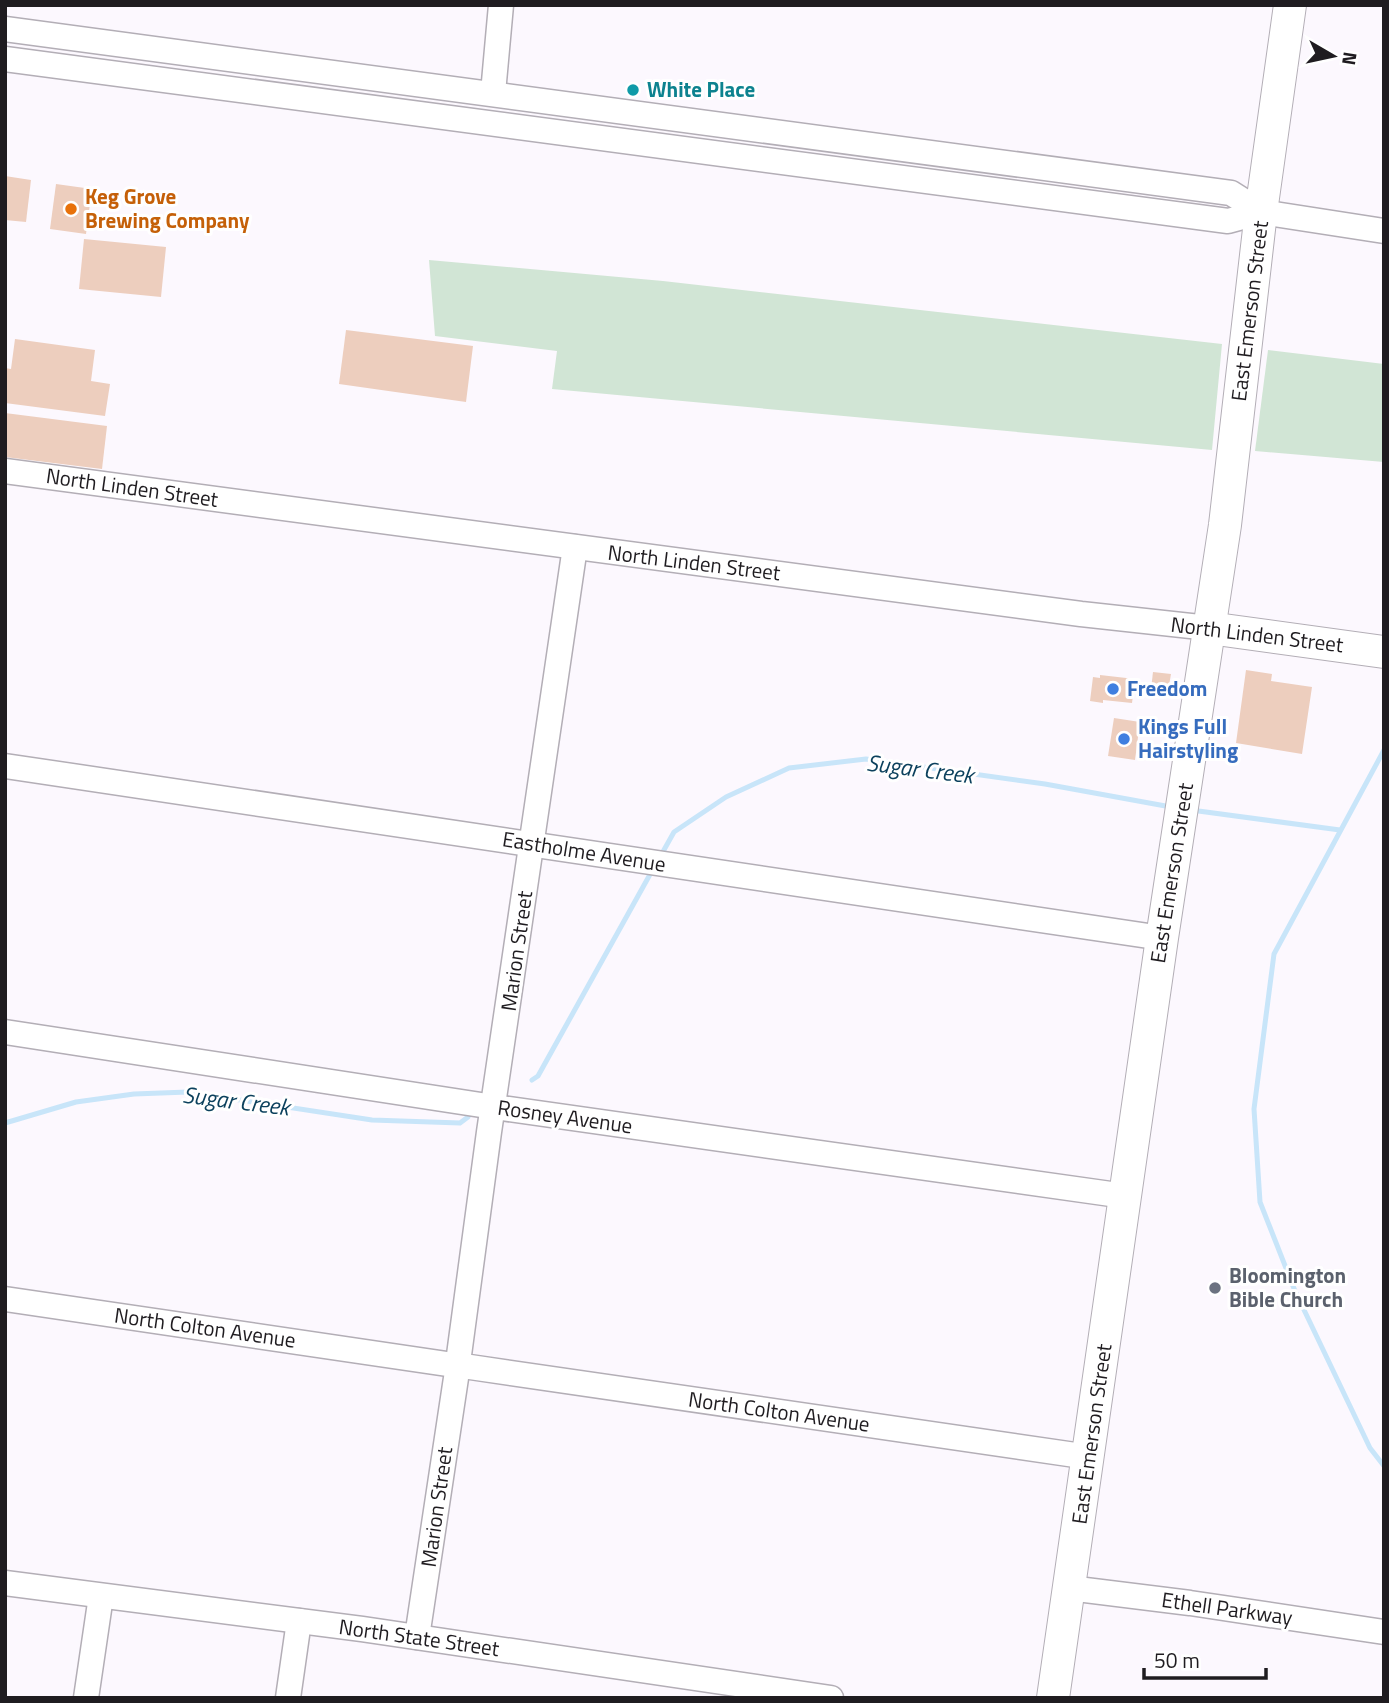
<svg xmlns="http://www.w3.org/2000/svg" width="1389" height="1703" viewBox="0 0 1389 1703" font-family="'Titillium Web',sans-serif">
	<rect width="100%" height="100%" fill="#fcf8fe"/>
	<!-- green -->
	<g fill="#d1e5d5">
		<path d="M 429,260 L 663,281 L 1222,344 L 1212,450 L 552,389 L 557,351 L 435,336 Z"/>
		<path d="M 1268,350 L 1384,364 L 1384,462 L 1255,451 Z"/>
	</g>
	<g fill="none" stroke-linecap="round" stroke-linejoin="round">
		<!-- stream -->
		<g stroke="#c8e5f9" stroke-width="5">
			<path d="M 1384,750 L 1274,954 L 1254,1109 L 1260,1202 L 1295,1291 L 1370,1448 L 1384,1466"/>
			<path d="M 1191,810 L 1340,830"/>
			<path d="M 660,857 L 674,832 L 726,797 L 789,768 L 866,759 L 1045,784 L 1171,807"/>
			<path d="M 532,1080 L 538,1076 L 653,869"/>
			<path d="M 5,1123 L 76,1102 L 134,1094 L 188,1092 L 372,1120 L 460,1123 L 468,1117"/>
		</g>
	</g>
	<!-- building -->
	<g fill="#edcebe">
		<path d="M 5,176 L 31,180 L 26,222 L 5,220 Z"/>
		<path d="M 56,184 L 92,189 L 86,234 L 50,229 Z"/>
		<path d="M 84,239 L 166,247 L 161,297 L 79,289 Z"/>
		<path d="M 346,330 L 473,346 L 466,402 L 339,384 Z"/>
		<path d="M 15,339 L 95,350 L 91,381 L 110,384 L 105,416 L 5,403 L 5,368 L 11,369 Z"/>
		<path d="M 5,413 L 107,426 L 102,469 L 5,457 Z"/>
		<path d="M 1246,670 L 1272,674 L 1271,681 L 1312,687 L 1302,754 L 1236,743 Z"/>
		<path d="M 1153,672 L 1171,674 L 1168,691 L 1151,689 Z"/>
		<path d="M 1100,675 L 1135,679 L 1132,703 L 1103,700 L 1103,703 L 1090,701 L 1093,677 L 1100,678 Z"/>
		<path d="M 1114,718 L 1140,722 L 1135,760 L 1108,756 Z"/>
	</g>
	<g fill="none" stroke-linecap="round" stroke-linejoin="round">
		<!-- minor casing -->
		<g stroke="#b3aeb6" stroke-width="27">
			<g id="minor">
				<path d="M 5,29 L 1231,193 L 1261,212"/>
				<path d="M 5,59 L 1228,221 L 1261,212 L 1384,231"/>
				<path d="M 493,93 L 501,5"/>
				<path d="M 5,471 L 1081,614 L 1209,628"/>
				<path d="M 5,766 L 1162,938"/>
				<path d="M 5,1032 L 494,1107 L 1125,1196"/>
				<path d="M 5,1299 L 447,1364"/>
				<path d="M 459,1355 L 489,1132 L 575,547"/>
				<path d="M 470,1367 L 1089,1457"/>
				<path d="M 5,1583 L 362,1629 L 831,1698"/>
				<path d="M 1069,1588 L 1190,1603 L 1384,1632"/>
				<path d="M 417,1637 L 456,1378"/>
				<path d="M 86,1698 L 101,1596"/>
				<path d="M 288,1698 L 299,1621"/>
			</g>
		</g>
		<!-- major casing -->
		<g stroke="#b3aeb6" stroke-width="34">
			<g id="major">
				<path d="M 1209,628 L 1384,652"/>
				<path d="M 1053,1698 L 1162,938 L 1225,525 L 1261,212 L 1290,5"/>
			</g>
		</g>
		<!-- minor -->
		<use href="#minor" stroke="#fff" stroke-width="24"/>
		<!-- major -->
		<use href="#major" stroke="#fff" stroke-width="32"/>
	</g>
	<!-- markers -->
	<circle fill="#0f9aa8" stroke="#fff" stroke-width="2.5" cx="633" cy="90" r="7"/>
	<circle fill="#e8710a" stroke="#fff" stroke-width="2.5" cx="71" cy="209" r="7"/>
	<g fill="#3f7fe0" stroke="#fff" stroke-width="2.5">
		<circle cx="1113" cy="689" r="7"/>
		<circle cx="1124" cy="739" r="7"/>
	</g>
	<circle fill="#6b7280" stroke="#fff" stroke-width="2.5" cx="1215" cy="1288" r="7"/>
	<g text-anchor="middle" stroke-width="6" stroke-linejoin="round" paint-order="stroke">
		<!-- culture labels -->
		<g font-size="21" font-weight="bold" fill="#0d838f" stroke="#fff" text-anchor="start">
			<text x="647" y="97">White Place</text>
		</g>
		<!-- food labels -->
		<g font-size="21" font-weight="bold" fill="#c56008" stroke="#fff" text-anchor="start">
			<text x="85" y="204">Keg Grove<tspan x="85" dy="24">Brewing Company</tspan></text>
		</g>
		<!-- street labels -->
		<g font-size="21" fill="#1f1c20" stroke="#fff">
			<text transform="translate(1250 311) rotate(-83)" y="7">East Emerson Street</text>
			<text transform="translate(132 488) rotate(8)" y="7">North Linden Street</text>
			<text transform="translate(694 563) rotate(7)" y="7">North Linden Street</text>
			<text transform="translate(1257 635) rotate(7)" y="7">North Linden Street</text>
			<text transform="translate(584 852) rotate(9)" y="7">Eastholme Avenue</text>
			<text transform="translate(1172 873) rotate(-81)" y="7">East Emerson Street</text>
			<text transform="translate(517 951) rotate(-82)" y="7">Marion Street</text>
			<text transform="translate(565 1117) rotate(8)" y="7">Rosney Avenue</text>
			<text transform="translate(205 1328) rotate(8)" y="7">North Colton Avenue</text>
			<text transform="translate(779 1412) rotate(8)" y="7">North Colton Avenue</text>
			<text transform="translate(1092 1434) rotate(-82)" y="7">East Emerson Street</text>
			<text transform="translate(437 1507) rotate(-82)" y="7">Marion Street</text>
			<text transform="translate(1227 1609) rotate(8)" y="7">Ethell Parkway</text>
			<text transform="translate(419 1638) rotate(8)" y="7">North State Street</text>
		</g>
		<!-- shop labels -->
		<g font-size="21" font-weight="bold" fill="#366cbe" stroke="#fff" text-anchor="start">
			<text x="1127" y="696">Freedom</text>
			<text x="1138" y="734">Kings Full<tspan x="1138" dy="24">Hairstyling</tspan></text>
		</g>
		<!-- worship labels -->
		<g font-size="21" font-weight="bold" fill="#5b616d" stroke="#fff" text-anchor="start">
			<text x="1229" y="1283">Bloomington<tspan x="1229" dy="24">Bible Church</tspan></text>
		</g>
		<!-- water labels -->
		<g font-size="23" font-style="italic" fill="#0c415d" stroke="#fff">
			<text transform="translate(920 769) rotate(7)" y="8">Sugar Creek</text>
			<text transform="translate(236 1101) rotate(7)" y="8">Sugar Creek</text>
		</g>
	</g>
	<!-- border -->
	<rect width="1389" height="1703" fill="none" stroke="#1f1c20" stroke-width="14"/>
	<!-- north arrow -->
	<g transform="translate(1333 56) rotate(99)" stroke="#ffffff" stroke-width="5" paint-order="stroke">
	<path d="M0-5L12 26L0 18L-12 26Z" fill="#1f1c20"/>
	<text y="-10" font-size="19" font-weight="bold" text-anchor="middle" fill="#1f1c20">N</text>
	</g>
	<!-- scale -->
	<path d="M1144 1668v10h122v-10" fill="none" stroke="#1f1c20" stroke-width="3.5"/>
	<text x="1154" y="1668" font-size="21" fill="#1f1c20" stroke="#ffffff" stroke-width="5" paint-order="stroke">50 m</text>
</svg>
